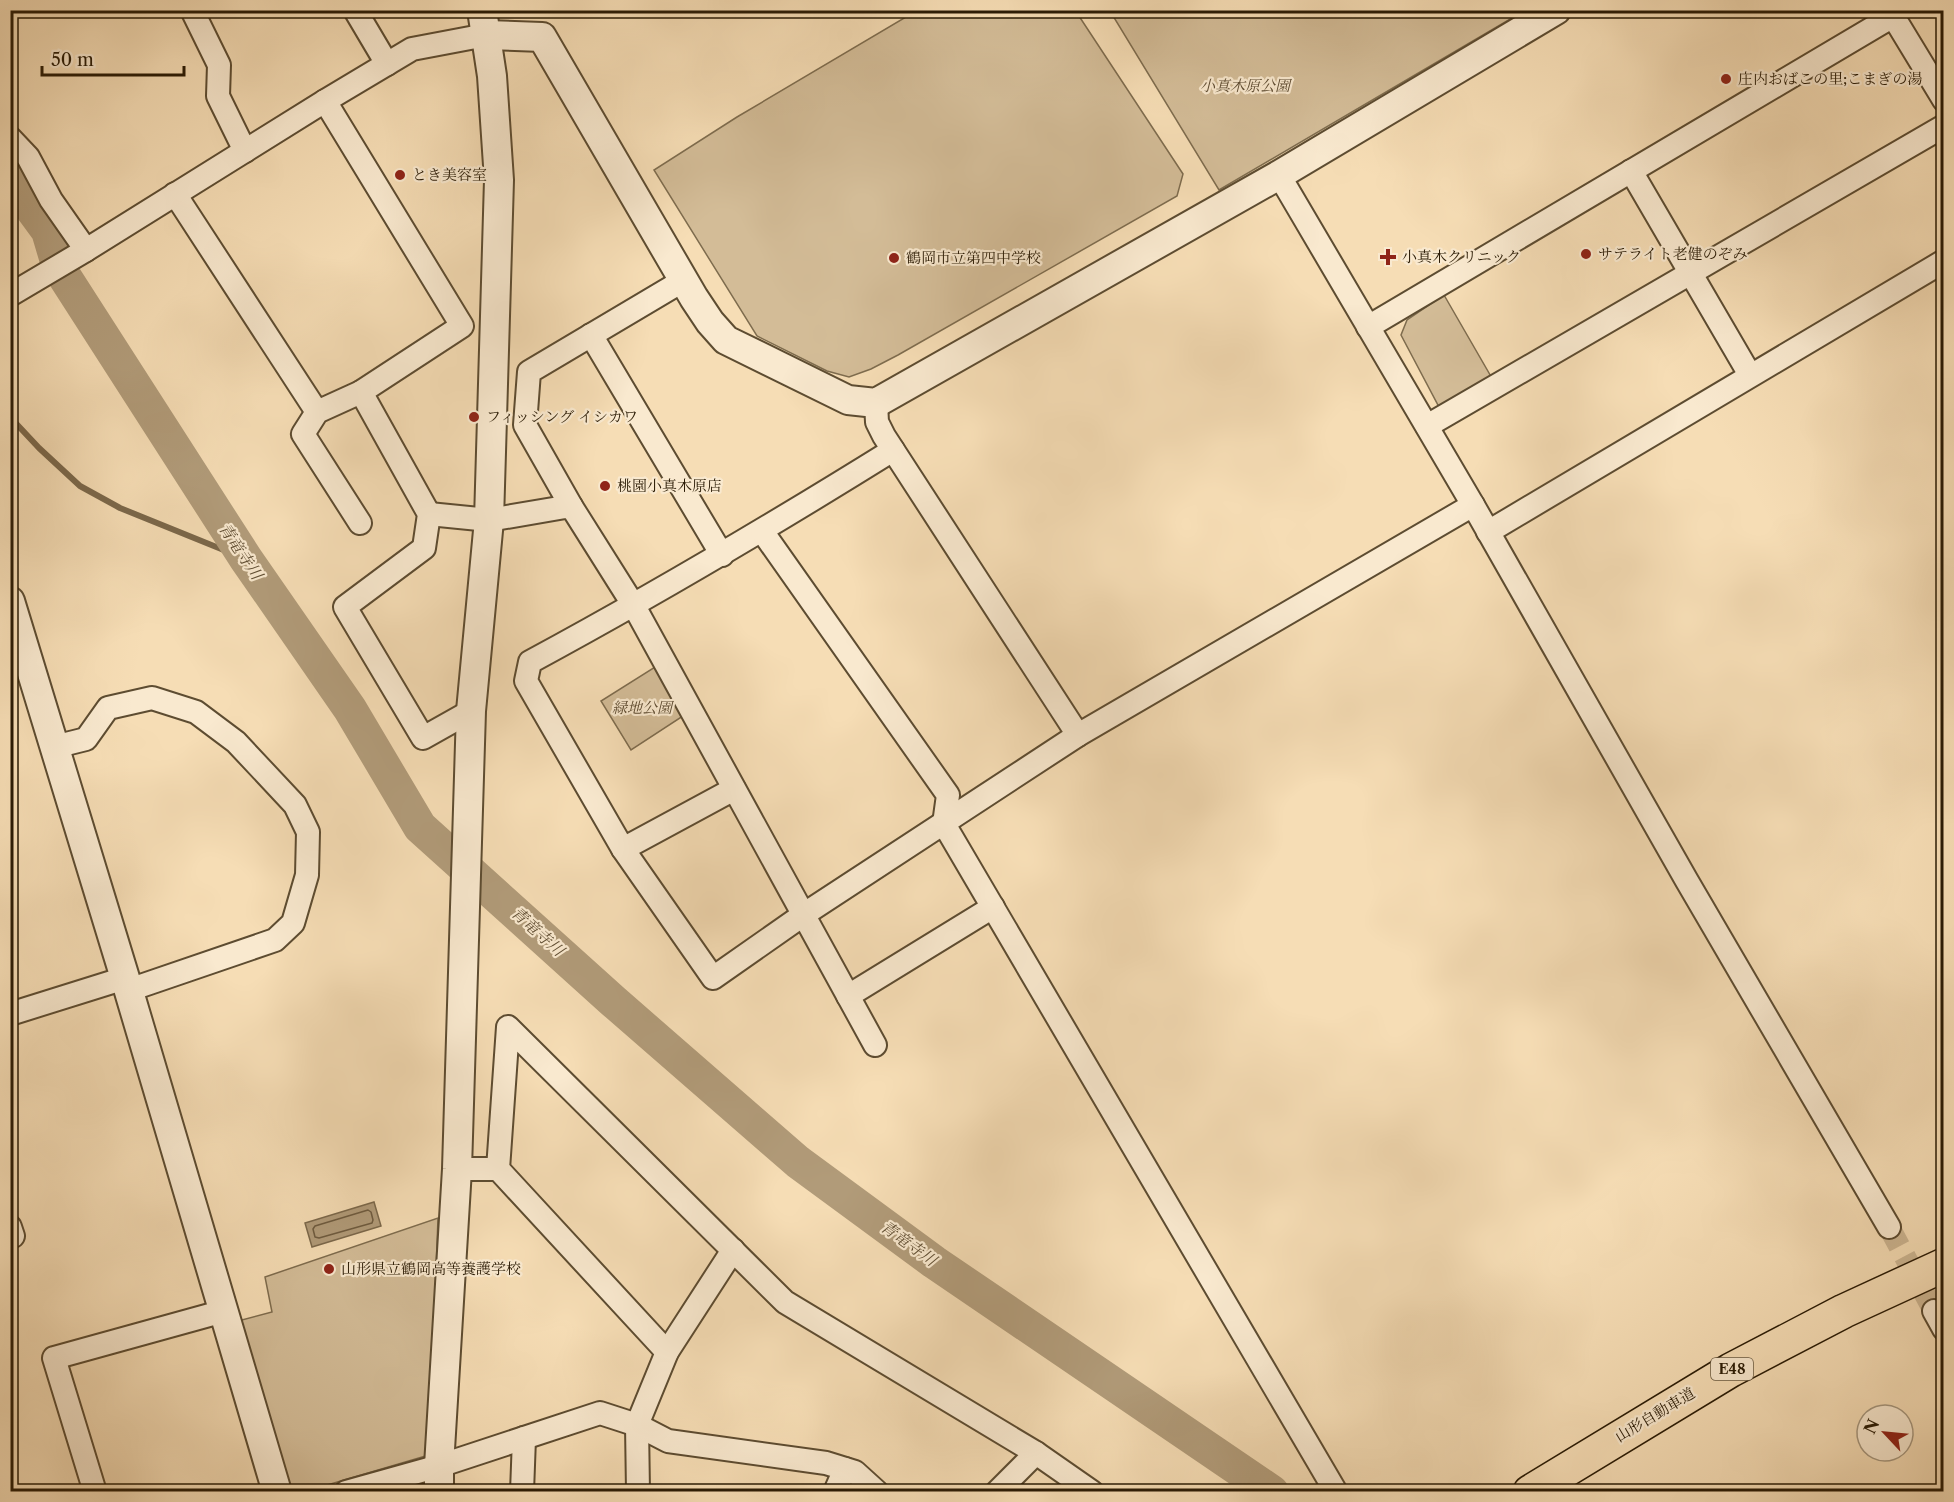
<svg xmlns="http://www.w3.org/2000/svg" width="1954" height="1502" viewBox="0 0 1954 1502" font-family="'Libre Caslon Text','Noto Serif JP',serif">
	<rect width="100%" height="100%" fill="#f6ddb5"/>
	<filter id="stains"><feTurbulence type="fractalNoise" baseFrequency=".00333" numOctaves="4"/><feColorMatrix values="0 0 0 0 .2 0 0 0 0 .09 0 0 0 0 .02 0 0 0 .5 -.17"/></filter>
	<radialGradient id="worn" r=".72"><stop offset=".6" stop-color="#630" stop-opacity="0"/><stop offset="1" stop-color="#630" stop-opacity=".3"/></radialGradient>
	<!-- green -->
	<g fill="#d3bc97" stroke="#7e6c4e" stroke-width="1.5">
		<path d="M 1075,10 L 1183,174 L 1177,196 L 898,355 L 871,369 L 849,377 L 827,371 L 757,336 L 654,170 L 737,117 L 916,11 Z"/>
		<path d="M 1110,11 L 1524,11 L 1219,190 Z"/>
		<path d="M 1444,295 L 1493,380 L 1448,408 L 1438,405 L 1401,335 L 1407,320 Z"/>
		<path d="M 655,667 L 683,716 L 631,750 L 601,701 Z"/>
		<path d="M 438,1218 L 429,1455 L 307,1491 L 289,1491 L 238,1321 L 272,1312 L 265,1277 Z"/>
	</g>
	<!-- water -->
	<path fill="#b19b79" stroke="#7b684b" stroke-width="1.5" d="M 374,1202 L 381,1226 L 312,1247 L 305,1223 Z"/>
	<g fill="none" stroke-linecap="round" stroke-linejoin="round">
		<!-- shore -->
		<path stroke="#6e5b3f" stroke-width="1.5" d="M 368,1210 L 371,1212 L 373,1220 L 372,1223 L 319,1238 L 315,1237 L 313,1229 L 315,1226 Z"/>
		<!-- stream -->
		<path stroke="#7b684b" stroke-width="6" d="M 10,417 L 39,448 L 80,486 L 120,508 L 246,559"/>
		<!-- river -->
		<path stroke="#b19b79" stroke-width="34" d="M 10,179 L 48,231 L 59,268 L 246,559 L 350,709 L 420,827 L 613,1001 L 798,1162 L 934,1262 L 1272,1492"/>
		<!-- minor-tunnel -->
		<path stroke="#cdb692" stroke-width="22" stroke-dasharray="22 11" stroke-linecap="butt" d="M 1889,1227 L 1934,1311"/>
		<!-- minor casing -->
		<g stroke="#5d4c31" stroke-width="26">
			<g id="minor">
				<path d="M 192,10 L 219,65 L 218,96 L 245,151"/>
				<path d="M 355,10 L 387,64"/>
				<path d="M 325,101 L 462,326 L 361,392 L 429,514 L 424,548 L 345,607 L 423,738 L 471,711"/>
				<path d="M 10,138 L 28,157 L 51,200 L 86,250"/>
				<path d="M 1631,171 L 1750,375"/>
				<path d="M 1279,175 L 1473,505 L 1687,881 L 1889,1227"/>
				<path d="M 175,194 L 317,412"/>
				<path d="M 10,295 L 86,250 L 325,101 L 412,49 L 486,35"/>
				<path d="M 1368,327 L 1893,16 L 1944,100"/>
				<path d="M 591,335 L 722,555"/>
				<path d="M 876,403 L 877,422 L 884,436 L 1078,735"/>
				<path d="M 1427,426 L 1944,126"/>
				<path d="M 893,450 C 774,524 654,595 530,662 L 526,681 L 623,849 L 713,978 L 803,915 L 1078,735 L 1473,505"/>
				<path d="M 571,506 L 525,425 L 529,372 L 684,280"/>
				<path d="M 429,514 L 489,520 L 571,506 L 634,606 L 875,1045"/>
				<path d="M 360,523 L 303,434 L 317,412 L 361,392"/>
				<path d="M 762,531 L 948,795 L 944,824 L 1336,1492"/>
				<path d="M 1488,532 L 1944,261"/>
				<path d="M 54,747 L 86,739 L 108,708 L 152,698 L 196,712 L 236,742 L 295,805 L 308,832 L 307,875 L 293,923 L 275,940 L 129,990"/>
				<path d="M 623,849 L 734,789"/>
				<path d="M 848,996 L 993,907"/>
				<path d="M 10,1014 L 125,978"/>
				<path d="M 457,1169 L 498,1169"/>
				<path d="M 10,1227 L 13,1236 L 10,1236"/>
				<path d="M 1934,1311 L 1944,1329"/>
				<path d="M 667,1352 L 498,1169 L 508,1027 L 785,1302 L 1036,1453 L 1092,1492"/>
				<path d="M 95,1492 L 54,1358 L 224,1311"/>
				<path d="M 346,1492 L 439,1466 L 600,1413 L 637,1425 L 668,1441 L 826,1463 L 855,1472 L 877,1492"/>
				<path d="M 522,1492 L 524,1438"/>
				<path d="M 638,1492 L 637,1425 L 667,1352 L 733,1250"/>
				<path d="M 835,1492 L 845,1469"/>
				<path d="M 997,1492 L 1036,1453"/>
			</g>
		</g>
		<!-- tertiary casing -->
		<g stroke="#5d4c31" stroke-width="32">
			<g id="tertiary">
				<path d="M 486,35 L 542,37 L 694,298 L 710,322 L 726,340 L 848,400 L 876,403 L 1279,175 L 1556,10"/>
				<path d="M 10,601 L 125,978 L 277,1492"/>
				<path d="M 439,1492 L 439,1466 L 457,1169 L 471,711 L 489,520 L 499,180 L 492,76 L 482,10"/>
			</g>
		</g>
		<!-- motorway casing -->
		<g stroke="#2a1b05" stroke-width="36">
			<path id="motorway" d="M 1530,1492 L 1731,1370 L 1844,1311 L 1944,1265"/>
		</g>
		<!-- minor -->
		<use href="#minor" stroke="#f9e9cf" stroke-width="22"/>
		<!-- tertiary -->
		<use href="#tertiary" stroke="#f9e9cf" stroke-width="28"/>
		<!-- motorway -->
		<use href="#motorway" stroke="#f6ddb5" stroke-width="33"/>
	</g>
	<!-- markers -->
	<g fill="#8f2418" stroke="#f9e9cf" stroke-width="2">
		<circle cx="1726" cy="79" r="6"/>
		<circle cx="400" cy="175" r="6"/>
		<circle cx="1586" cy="254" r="6"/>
		<path d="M1385 248h6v6h6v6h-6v6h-6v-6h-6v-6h6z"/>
		<circle cx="894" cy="258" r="6"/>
		<circle cx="474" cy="417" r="6"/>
		<circle cx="605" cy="486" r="6"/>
		<circle cx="329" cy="1269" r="6"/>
	</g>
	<g text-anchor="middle" stroke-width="4.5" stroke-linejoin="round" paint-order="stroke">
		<!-- shield labels -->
		<rect fill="#f9e9cf" stroke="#685942" stroke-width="1.5" x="1711" y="1358" width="42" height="22" rx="4.5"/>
		<g font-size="14" font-weight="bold" fill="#2a1b05">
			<text x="1732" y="1374">E48</text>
		</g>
		<!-- poi labels -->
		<g font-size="15" fill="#2a1b05" stroke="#f9e9cf" text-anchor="start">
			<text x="1738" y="84">庄内おばこの里;こまぎの湯</text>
			<text x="412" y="180">とき美容室</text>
			<text x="1598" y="259">サテライト老健のぞみ</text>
			<text x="1402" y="262">小真木クリニック</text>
			<text x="906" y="263">鶴岡市立第四中学校</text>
			<text x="486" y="422">フィッシング イシカワ</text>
			<text x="617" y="491">桃園小真木原店</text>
			<text x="341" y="1274">山形県立鶴岡高等養護学校</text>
		</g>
		<!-- park labels -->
		<g font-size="15" font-style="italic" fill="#5d4b31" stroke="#f9e9cf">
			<text x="1245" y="91">小真木原公園</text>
			<text x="642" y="713">緑地公園</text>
		</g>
		<!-- street labels -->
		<g font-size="15" fill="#2a1b05" stroke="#f9e9cf">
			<text transform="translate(1655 1415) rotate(-31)" y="5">山形自動車道</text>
		</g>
		<!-- water labels -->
		<g font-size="16" font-style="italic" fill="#604e33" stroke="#f9e9cf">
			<text transform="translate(241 551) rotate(56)" y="6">青竜寺川</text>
			<text transform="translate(538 931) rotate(42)" y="6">青竜寺川</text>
			<text transform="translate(909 1243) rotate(36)" y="6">青竜寺川</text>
		</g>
	</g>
	<!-- margin -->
	<rect width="1954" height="1502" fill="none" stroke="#f6ddb5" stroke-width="36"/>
	<rect x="12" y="12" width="1930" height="1478" fill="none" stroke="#2a1b05" stroke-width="3"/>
	<rect x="18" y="18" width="1918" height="1466" fill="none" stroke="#2a1b05" stroke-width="1.5"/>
	<!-- north arrow -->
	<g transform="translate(1885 1433) rotate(296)"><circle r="28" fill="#f9e9cf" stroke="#a6977e" stroke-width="1.5"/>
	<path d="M0-4.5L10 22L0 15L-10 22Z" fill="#8f2418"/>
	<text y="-9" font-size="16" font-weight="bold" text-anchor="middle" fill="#2a1b05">N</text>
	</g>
	<!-- scale -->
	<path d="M42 66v9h142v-9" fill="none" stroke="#2a1b05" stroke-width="3"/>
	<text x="51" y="66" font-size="18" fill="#2a1b05" stroke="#f9e9cf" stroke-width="4.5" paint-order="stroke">50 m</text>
	<rect width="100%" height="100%" filter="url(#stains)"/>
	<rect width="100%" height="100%" fill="url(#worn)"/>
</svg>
